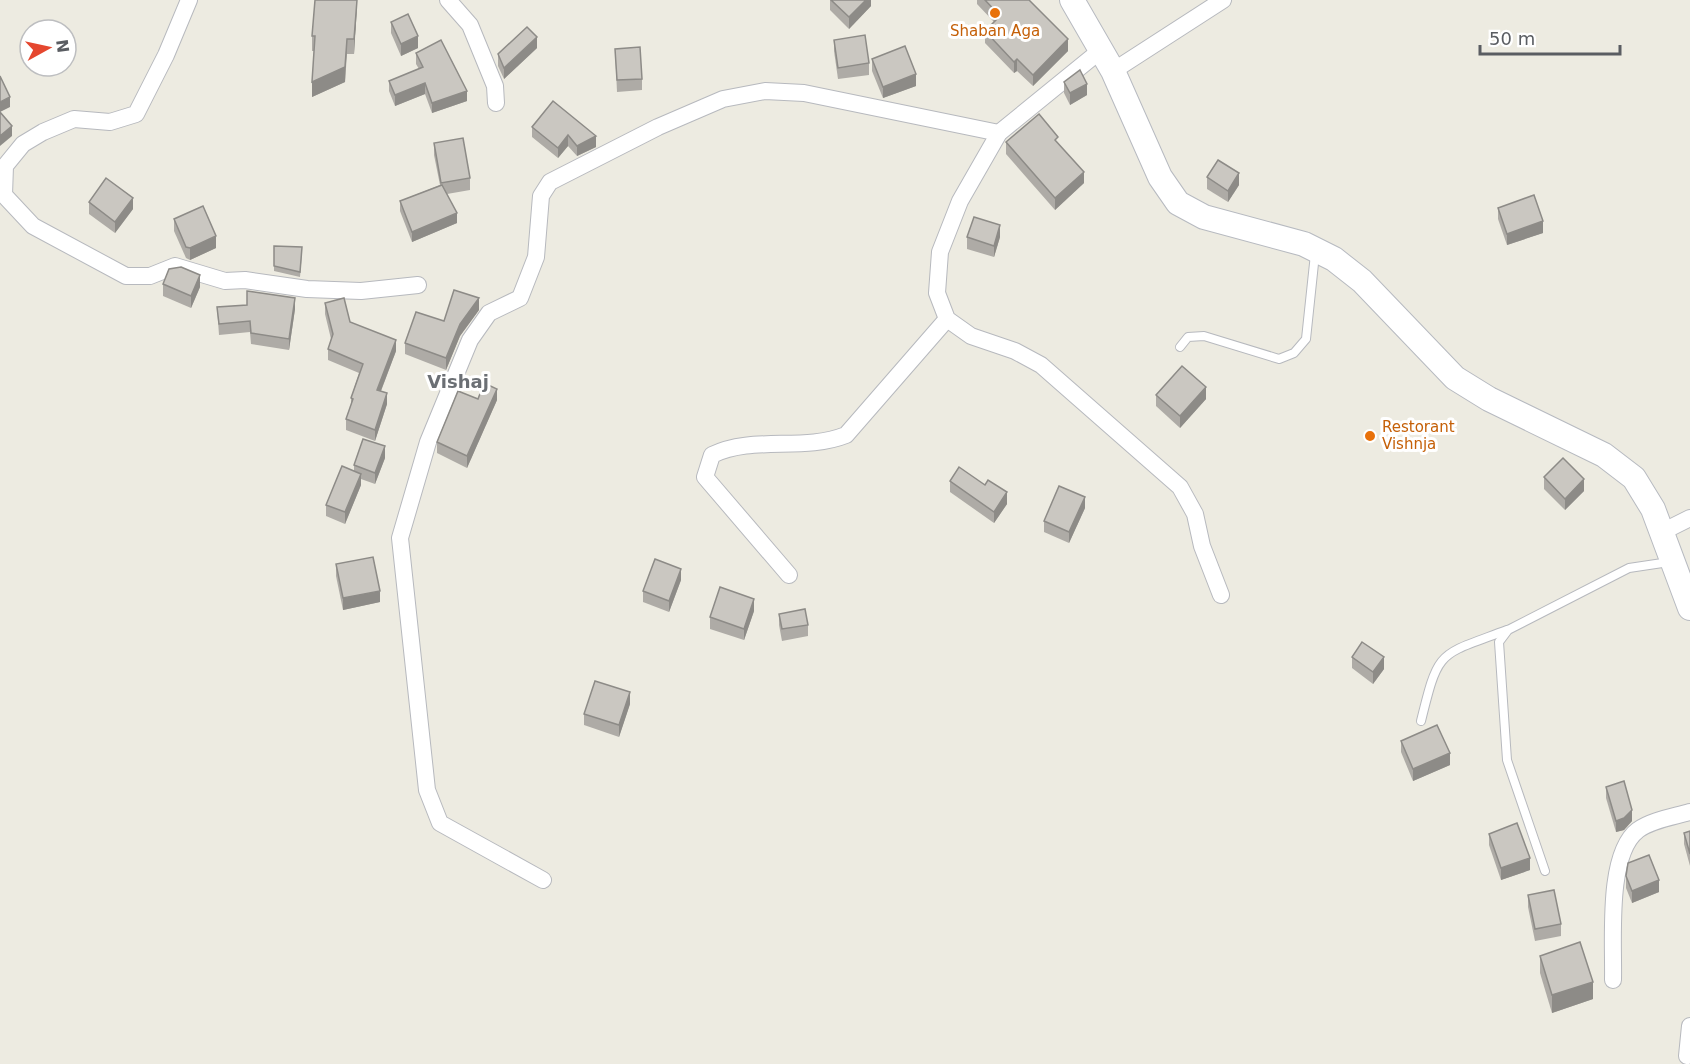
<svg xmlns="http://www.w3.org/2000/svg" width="1690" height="1064" viewBox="0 0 1690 1064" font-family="'DejaVu Sans',sans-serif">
	<rect width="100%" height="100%" fill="#edebe1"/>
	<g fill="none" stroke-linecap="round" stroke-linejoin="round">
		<!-- lane casing -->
		<g stroke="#b7b9be" stroke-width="10">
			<g id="lane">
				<path d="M 1180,347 L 1188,337 L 1204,336 L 1279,359 L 1294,353 L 1306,339 L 1315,254"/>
				<path d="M 1421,721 C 1439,648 1438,656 1507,630"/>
				<path d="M 1545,871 L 1507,760 L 1499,642 L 1508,630 L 1629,568 L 1669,562"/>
			</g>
		</g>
		<!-- street casing -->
		<g stroke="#b7b9be" stroke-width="18">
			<g id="street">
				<path d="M 189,0 L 166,55 L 136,114 L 110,122 L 74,119 L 43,132 L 23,144 L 5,166 L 4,195 L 33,226 L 126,276 L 150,276 L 175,266 L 225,281 L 245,280 L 307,289 L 361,291 L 418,285"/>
				<path d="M 448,0 L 470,25 L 495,86 L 496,103"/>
				<path d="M 1101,50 L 999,133 L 960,201 L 940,252 L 937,293 L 947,319 L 971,336 L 1015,351 L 1041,365 L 1180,487 L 1195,514 L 1202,546 L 1221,595"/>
				<path d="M 1113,71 L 1223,0"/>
				<path d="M 1662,532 L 1690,518"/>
				<path d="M 789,575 L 705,477 L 712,455 C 753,435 803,452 846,435 L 947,319"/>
				<path d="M 543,880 L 440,823 L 427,790 L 400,538 L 428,442 L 470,340 L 489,313 L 520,298 L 536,257 L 541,196 L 550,182 L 658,127 L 723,99 L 765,91 L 804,93 L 999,133"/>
				<path d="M 1613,980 C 1614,942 1606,854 1638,830 C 1652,820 1673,817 1690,812"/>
				<path d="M 1687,1056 L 1690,1026"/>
			</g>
		</g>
		<!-- secondary casing -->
		<g stroke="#b7bac0" stroke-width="26">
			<path id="secondary" d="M 1072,0 L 1113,71 L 1160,177 L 1178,203 L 1204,217 L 1304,244 L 1334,259 L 1362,281 L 1455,378 L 1489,399 L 1604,455 L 1634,478 L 1653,509 L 1690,608"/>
		</g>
		<!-- lane -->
		<use href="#lane" stroke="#fff" stroke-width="8"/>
		<!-- street -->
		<use href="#street" stroke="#fff" stroke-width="16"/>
		<!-- secondary -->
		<use href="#secondary" stroke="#fff" stroke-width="24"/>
	</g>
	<!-- wall -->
	<g fill="#aeaba6">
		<path d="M 357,0 L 354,54 L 347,54 L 345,82 L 312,97 L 314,51 L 312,51 L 312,36 Z"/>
		<path d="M 830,0 L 871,0 L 871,6 L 849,29 L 830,10 Z"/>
		<path d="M 977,0 L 1029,0 L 1068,51 L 1033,86 L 1017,71 L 1014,73 L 985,43 L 985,31 L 994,22 L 977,4 Z"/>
		<path d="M 391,22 L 418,48 L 401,56 L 391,33 Z"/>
		<path d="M 834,40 L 869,63 L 869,75 L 838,79 L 834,51 Z"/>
		<path d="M 537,48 L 504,79 L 498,66 L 498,54 Z"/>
		<path d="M 615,49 L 642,79 L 642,90 L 617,92 Z"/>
		<path d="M 416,53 L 467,101 L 432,113 L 425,94 L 395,106 L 389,91 L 389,81 L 419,69 L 416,64 Z"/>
		<path d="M 872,59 L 916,86 L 883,98 L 872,71 Z"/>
		<path d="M 1064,82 L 1087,95 L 1070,105 L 1064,93 Z"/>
		<path d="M 553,101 L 596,147 L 577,156 L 568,146 L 558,158 L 532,137 L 532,127 Z"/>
		<path d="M 1006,142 L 1058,144 L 1084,183 L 1055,210 L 1006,154 Z"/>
		<path d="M 434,143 L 470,178 L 470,190 L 447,194 L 457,223 L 412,242 L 400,211 L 400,201 L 440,185 L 434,155 Z"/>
		<path d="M 1207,177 L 1239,185 L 1228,202 L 1207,189 Z"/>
		<path d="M 89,202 L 133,209 L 115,233 L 89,214 Z"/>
		<path d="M 1498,208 L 1543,233 L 1507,245 L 1498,219 Z"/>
		<path d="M 174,219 L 216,248 L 190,260 L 186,258 L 174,231 Z"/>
		<path d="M 967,237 L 1000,237 L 994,257 L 967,249 Z"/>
		<path d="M 274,246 L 302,253 L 300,277 L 274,271 Z"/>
		<path d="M 163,284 L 200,287 L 191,308 L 163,296 Z"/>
		<path d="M 247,291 L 295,309 L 289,350 L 251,344 L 250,332 L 219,335 L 217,307 L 247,305 Z"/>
		<path d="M 325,303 L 350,322 L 396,351 L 381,391 L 387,404 L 375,441 L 346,430 L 346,419 L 351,406 L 351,398 L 359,373 L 328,360 L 328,349 L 331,339 L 325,314 Z"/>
		<path d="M 479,310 L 460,336 L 446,370 L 405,354 L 405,343 L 444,321 Z"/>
		<path d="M 1156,395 L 1206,399 L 1180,428 L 1156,406 Z"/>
		<path d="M 478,399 L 497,400 L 467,468 L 437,453 L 437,442 Z"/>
		<path d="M 385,458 L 375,484 L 361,479 L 361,485 L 345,524 L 326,516 L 326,505 L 354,471 L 354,465 Z"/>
		<path d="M 1544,477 L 1584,491 L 1565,510 L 1544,489 Z"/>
		<path d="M 950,481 L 1007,504 L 994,523 L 950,492 Z"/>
		<path d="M 1085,508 L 1069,543 L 1044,532 L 1044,521 Z"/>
		<path d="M 336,564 L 380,602 L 343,610 L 336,576 Z"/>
		<path d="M 681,580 L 669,612 L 643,602 L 643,591 Z"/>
		<path d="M 754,611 L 744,640 L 710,629 L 710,617 Z"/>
		<path d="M 779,614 L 808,625 L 808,636 L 782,641 L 779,625 Z"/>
		<path d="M 1352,657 L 1384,669 L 1373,684 L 1352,668 Z"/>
		<path d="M 630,704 L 619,737 L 584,725 L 584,714 Z"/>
		<path d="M 1401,741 L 1450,765 L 1413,781 L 1401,752 Z"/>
		<path d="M 1606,787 L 1632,821 L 1624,830 L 1616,832 L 1606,798 Z"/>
		<path d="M 1690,831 L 1690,866 L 1684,844 L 1684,833 Z"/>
		<path d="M 1489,834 L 1530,870 L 1501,880 L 1489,845 Z"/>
		<path d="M 1626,876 L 1659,892 L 1632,903 L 1626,888 Z"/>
		<path d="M 1528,895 L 1561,924 L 1561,936 L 1535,941 L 1528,907 Z"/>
		<path d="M 1540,956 L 1593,999 L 1552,1013 L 1540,973 Z"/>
	</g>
	<!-- shaded-wall -->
	<g fill="#8d8b87">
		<path d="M 357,0 L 357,7 L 354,54 L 354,39 Z"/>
		<path d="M 866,0 L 871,0 L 871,6 L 849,29 L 849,17 Z"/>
		<path d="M 418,36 L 418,48 L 401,56 L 401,44 Z"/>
		<path d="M 537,37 L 537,48 L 504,79 L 504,68 Z"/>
		<path d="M 347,39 L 345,82 L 312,97 L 312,82 Z"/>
		<path d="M 1068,39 L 1068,51 L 1033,86 L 1033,75 Z"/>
		<path d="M 1017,59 L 1017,71 L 1014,73 L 1014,62 Z"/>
		<path d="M 916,74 L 916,86 L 883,98 L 883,87 Z"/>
		<path d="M 425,83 L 425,94 L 395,106 L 395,95 Z"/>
		<path d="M 1087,84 L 1087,95 L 1070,105 L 1070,93 Z"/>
		<path d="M 467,91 L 467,101 L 432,113 L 432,103 Z"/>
		<path d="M 10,97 L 10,107 L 0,112 L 0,102 Z"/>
		<path d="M 12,126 L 12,136 L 0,146 L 0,136 Z"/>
		<path d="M 568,135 L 568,146 L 558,158 L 558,148 Z"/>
		<path d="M 596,136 L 596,147 L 577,156 L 577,146 Z"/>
		<path d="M 1084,172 L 1084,183 L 1055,210 L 1055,198 Z"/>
		<path d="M 1239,173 L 1239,185 L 1228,202 L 1228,191 Z"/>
		<path d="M 133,198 L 133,209 L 115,233 L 115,222 Z"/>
		<path d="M 457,213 L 457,223 L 412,242 L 412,232 Z"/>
		<path d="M 1543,221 L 1543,233 L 1507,245 L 1507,234 Z"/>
		<path d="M 1000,225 L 1000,237 L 994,257 L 994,246 Z"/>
		<path d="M 216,236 L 216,248 L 190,260 L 190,248 Z"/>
		<path d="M 200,275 L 200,287 L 191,308 L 191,296 Z"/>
		<path d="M 295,298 L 295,309 L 289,350 L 289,339 Z"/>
		<path d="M 479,298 L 479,310 L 460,336 L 446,370 L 446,358 L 460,324 Z"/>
		<path d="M 396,340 L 396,351 L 377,401 L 377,390 Z"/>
		<path d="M 1206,387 L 1206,399 L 1180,428 L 1180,416 Z"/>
		<path d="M 497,389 L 497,400 L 467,468 L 467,456 Z"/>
		<path d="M 387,393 L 387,404 L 375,441 L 375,430 Z"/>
		<path d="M 385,446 L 385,458 L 375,484 L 375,473 Z"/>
		<path d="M 361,474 L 361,485 L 345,524 L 345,512 Z"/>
		<path d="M 1584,479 L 1584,491 L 1565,510 L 1565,499 Z"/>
		<path d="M 1007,492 L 1007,504 L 994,523 L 994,512 Z"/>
		<path d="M 1085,497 L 1085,508 L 1069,543 L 1069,532 Z"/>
		<path d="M 681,569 L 681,580 L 669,612 L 669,601 Z"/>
		<path d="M 380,591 L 380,602 L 343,610 L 343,598 Z"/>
		<path d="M 754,599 L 754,611 L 744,640 L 744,629 Z"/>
		<path d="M 1384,657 L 1384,669 L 1373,684 L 1373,672 Z"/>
		<path d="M 630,692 L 630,704 L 619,737 L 619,725 Z"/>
		<path d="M 1450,753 L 1450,765 L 1413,781 L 1413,769 Z"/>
		<path d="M 1632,810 L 1632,821 L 1624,830 L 1616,832 L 1616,821 Z"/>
		<path d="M 1530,858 L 1530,870 L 1501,880 L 1501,868 Z"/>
		<path d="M 1659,880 L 1659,892 L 1632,903 L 1632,891 Z"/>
		<path d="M 1593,982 L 1593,999 L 1552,1013 L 1552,995 Z"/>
	</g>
	<!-- building -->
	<g fill="#cac7c1" stroke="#8d8b87" stroke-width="1.5">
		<path d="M 315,0 L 357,0 L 354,39 L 347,39 L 345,67 L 312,82 L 315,36 L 312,36 Z"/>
		<path d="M 831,0 L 866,0 L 849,17 Z"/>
		<path d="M 985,0 L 1029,0 L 1068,39 L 1033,75 L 1017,59 L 1014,62 L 985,31 L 1000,16 Z"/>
		<path d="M 408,14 L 418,36 L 401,44 L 391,22 Z"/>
		<path d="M 527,27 L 537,37 L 504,68 L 498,54 Z"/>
		<path d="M 865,35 L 869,63 L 838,68 L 834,40 Z"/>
		<path d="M 441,40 L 467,91 L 432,103 L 425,83 L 395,95 L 389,81 L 423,67 L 416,53 Z"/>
		<path d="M 905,46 L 916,74 L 883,87 L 872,59 Z"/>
		<path d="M 640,47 L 642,79 L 617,80 L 615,49 Z"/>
		<path d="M 1080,70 L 1087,84 L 1070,93 L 1064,82 Z"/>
		<path d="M 0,76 L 10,97 L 0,102 Z"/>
		<path d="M 553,101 L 596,136 L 577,146 L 568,135 L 558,148 L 532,127 Z"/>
		<path d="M 0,112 L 12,126 L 0,136 Z"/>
		<path d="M 1039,114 L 1058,137 L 1055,140 L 1084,172 L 1055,198 L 1006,142 Z"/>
		<path d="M 463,138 L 470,178 L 441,183 L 434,143 Z"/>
		<path d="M 1218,160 L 1239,173 L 1228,191 L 1207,177 Z"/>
		<path d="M 106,178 L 133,198 L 115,222 L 89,202 Z"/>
		<path d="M 442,185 L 457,213 L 412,232 L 400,201 Z"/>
		<path d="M 1534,195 L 1543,221 L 1507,234 L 1498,208 Z"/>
		<path d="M 203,206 L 216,236 L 190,248 L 186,247 L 174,219 Z"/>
		<path d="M 974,217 L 1000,225 L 994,246 L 967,237 Z"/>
		<path d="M 274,246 L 302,247 L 300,272 L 274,266 Z"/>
		<path d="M 181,267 L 200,275 L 191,296 L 163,284 L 169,269 Z"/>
		<path d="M 454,290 L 479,298 L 460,324 L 446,358 L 405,343 L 416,312 L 444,321 Z"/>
		<path d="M 247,291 L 295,298 L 289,339 L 251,333 L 250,321 L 219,324 L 217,307 L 247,305 Z"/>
		<path d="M 344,298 L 350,322 L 396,340 L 377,390 L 387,393 L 375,430 L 346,419 L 353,399 L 351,398 L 363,364 L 328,349 L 333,334 L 325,303 Z"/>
		<path d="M 1182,366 L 1206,387 L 1180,416 L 1156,395 Z"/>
		<path d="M 484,383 L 497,389 L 467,456 L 437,442 L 458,391 L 478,399 Z"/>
		<path d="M 363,439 L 385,446 L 375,473 L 354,465 Z"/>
		<path d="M 1563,458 L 1584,479 L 1565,499 L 1544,477 Z"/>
		<path d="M 342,466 L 361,474 L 345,512 L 326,505 Z"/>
		<path d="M 959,467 L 985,485 L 988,480 L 1007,492 L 994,512 L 950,481 Z"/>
		<path d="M 1059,486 L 1085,497 L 1069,532 L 1044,521 Z"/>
		<path d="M 373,557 L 380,591 L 343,598 L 336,564 Z"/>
		<path d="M 655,559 L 681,569 L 669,601 L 643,591 Z"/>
		<path d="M 720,587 L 754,599 L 744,629 L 710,617 Z"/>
		<path d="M 805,609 L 808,625 L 782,629 L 779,614 Z"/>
		<path d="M 1362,642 L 1384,657 L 1373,672 L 1352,657 Z"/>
		<path d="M 595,681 L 630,692 L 619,725 L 584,714 Z"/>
		<path d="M 1437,725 L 1450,753 L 1413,769 L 1401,741 Z"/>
		<path d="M 1624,781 L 1632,810 L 1624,818 L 1616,821 L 1606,787 Z"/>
		<path d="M 1517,823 L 1530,858 L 1501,868 L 1489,834 Z"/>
		<path d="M 1690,831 L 1690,854 L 1684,833 Z"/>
		<path d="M 1649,855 L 1659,880 L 1632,891 L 1626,876 L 1628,863 Z"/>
		<path d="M 1554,890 L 1561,924 L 1535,929 L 1528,895 Z"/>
		<path d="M 1580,942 L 1593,982 L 1552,995 L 1540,956 Z"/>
	</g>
	<!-- markers -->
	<g fill="#e8710a" stroke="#fff" stroke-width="2">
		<circle cx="995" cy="13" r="6"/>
		<circle cx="1370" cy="436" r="6"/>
	</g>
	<g text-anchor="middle" stroke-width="6" stroke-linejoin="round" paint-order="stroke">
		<!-- food labels -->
		<g font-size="15" fill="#c56008" stroke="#fff">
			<text x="995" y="36">Shaban Aga</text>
			<text x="1382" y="432" text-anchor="start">Restorant<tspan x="1382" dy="17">Vishnja</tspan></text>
		</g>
		<!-- quarter labels -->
		<g font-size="18" font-weight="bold" fill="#6b6f74" stroke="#fff">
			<text x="458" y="388">Vishaj</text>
		</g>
	</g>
	<!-- north arrow -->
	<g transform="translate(48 48) rotate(82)"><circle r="28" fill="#ffffff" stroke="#bdbec0" stroke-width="1.5"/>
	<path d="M0-4.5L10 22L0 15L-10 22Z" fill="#e5472f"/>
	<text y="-9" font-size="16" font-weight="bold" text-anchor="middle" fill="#5a5d62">N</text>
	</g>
	<!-- scale -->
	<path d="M1480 45v9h140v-9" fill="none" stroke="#5a5d62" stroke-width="3"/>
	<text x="1489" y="45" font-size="18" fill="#5a5d62" stroke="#ffffff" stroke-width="4.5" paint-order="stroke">50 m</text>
</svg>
